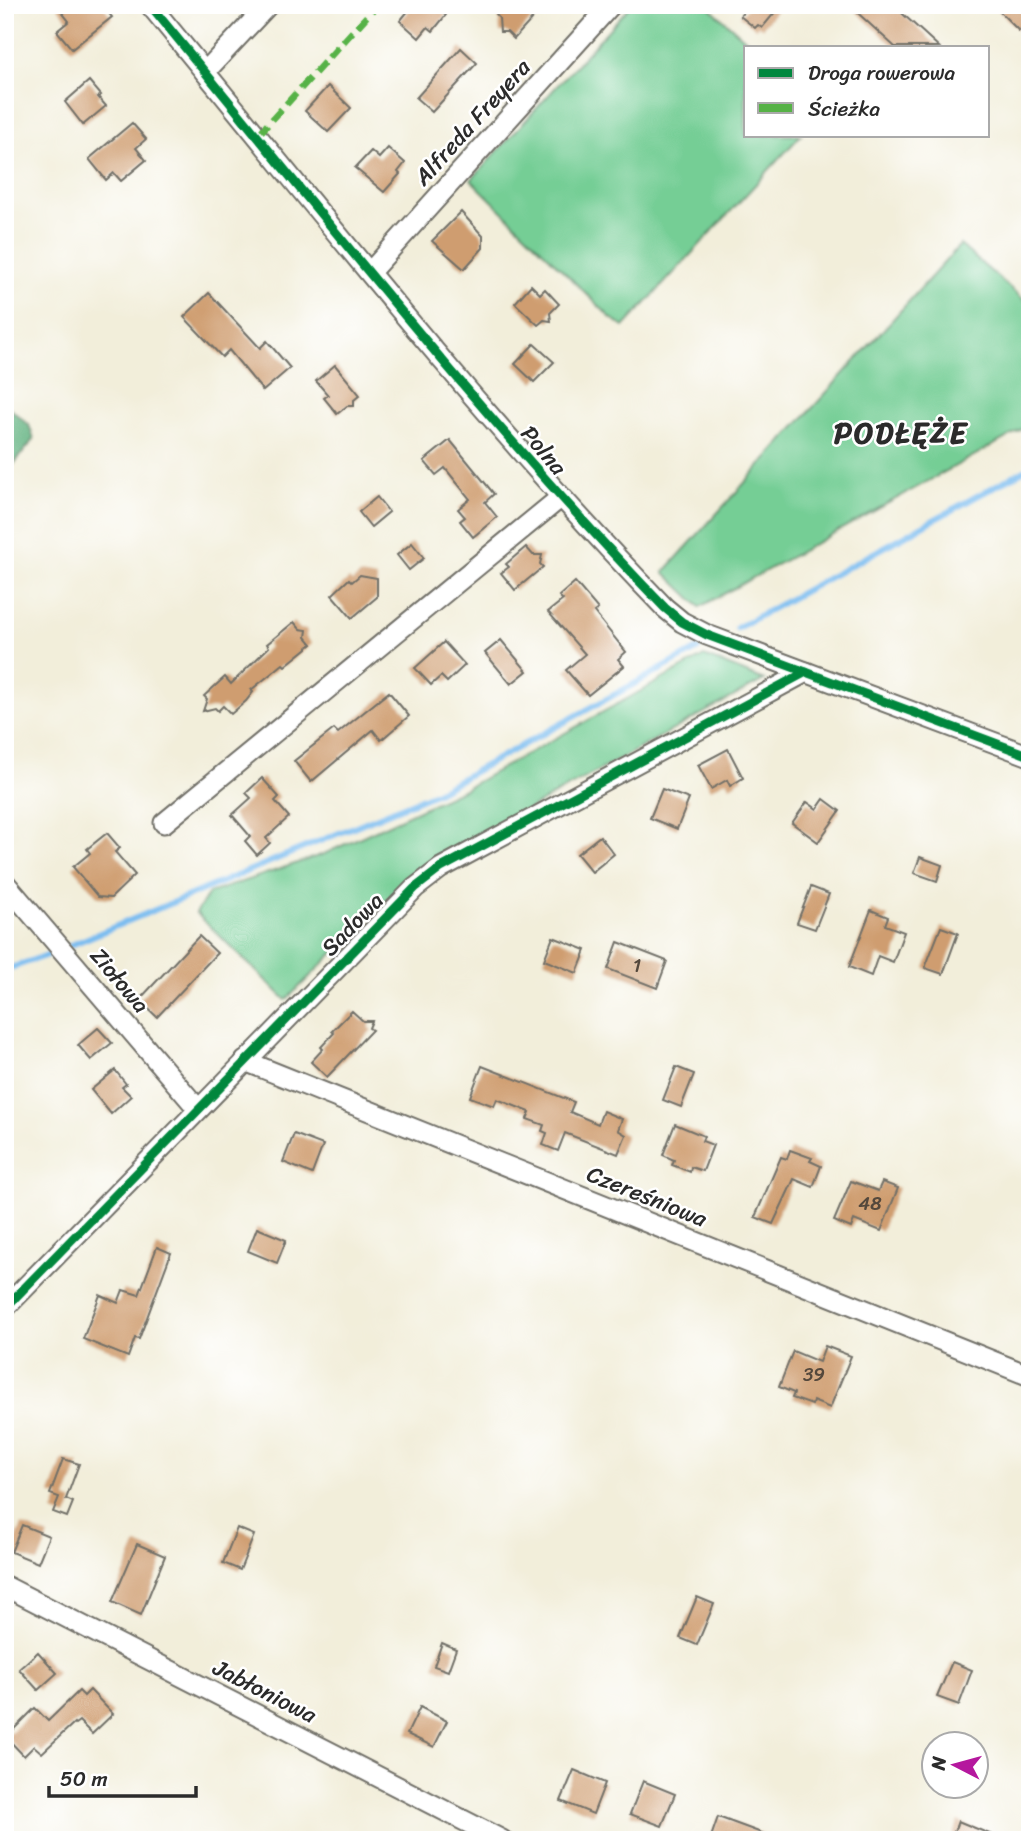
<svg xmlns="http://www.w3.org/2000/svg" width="1035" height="1845" viewBox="0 0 1035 1845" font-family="Sriracha,sans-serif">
	<rect width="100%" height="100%" fill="#fff"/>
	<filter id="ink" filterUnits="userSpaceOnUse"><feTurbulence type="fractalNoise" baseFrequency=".0143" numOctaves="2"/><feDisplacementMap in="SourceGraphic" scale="14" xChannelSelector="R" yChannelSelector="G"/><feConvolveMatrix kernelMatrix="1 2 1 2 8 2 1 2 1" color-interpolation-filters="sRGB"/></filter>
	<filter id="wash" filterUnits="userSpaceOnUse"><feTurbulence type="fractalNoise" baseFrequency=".00686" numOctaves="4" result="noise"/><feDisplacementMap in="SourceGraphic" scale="28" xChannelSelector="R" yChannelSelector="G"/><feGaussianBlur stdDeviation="1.57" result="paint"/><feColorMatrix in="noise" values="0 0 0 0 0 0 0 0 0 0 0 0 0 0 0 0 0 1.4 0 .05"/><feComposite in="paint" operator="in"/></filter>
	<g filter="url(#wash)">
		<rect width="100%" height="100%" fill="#f2eeda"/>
		<!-- green -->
		<g fill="#74ce95" stroke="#507c60" stroke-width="2">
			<path d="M 631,5 L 707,5 L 754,47 L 746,47 L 746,135 L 801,135 L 624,327 L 611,318 L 471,180 Z"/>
			<path d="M 960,245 L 1030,305 L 1030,425 L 700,607 L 664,572 Z"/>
			<path d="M 704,656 L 764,680 L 419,869 L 286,1000 L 196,913 L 209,893 L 324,854 L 462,790 Z"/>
		</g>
		<!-- forest -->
		<path fill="#5fb17e" stroke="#456e54" stroke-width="2" d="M 5,404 L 29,425 L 34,439 L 5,475 Z"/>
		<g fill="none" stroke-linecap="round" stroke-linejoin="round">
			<!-- stream -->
			<g stroke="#7bbdf0" stroke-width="6">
				<path d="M 737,628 L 1030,467"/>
				<path d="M 71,945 L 435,793 L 698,649"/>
				<path d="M 5,970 L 53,953"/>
			</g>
		</g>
		<g id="blocks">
			<!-- building -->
			<g fill="#cf9d70">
				<path d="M 56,5 L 102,5 L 112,17 L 72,49 L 57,31 L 69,21 Z"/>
				<path d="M 413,5 L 434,5 L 446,15 L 433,31 L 428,27 L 419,38 L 400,21 Z"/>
				<path d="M 504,5 L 538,5 L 530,15 L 533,18 L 514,39 L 507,32 L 500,32 L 499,18 L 496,15 Z"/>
				<path d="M 750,5 L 781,5 L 762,28 L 758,25 L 755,28 L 740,16 Z"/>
				<path d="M 849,5 L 893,5 L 939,47 L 895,47 Z"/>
				<path d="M 993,5 L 1019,5 L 1030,16 L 1030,21 L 1019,31 Z"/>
				<path d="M 461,48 L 477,63 L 432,112 L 416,98 Z"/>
				<path d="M 89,81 L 101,95 L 98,97 L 106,106 L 83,125 L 65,102 Z"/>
				<path d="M 328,86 L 351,108 L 328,132 L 305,111 Z"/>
				<path d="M 132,123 L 146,139 L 136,148 L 146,160 L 121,181 L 114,173 L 106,180 L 89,159 Z"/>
				<path d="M 388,148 L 405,163 L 398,172 L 400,174 L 384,192 L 355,168 L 371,151 L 379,158 Z"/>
				<path d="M 461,212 L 483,236 L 483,248 L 464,269 L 432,241 Z"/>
				<path d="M 531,285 L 540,294 L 545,289 L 559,304 L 550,313 L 551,321 L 544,320 L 538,325 L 515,303 Z"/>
				<path d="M 209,293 L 260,348 L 267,341 L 290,368 L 263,391 L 229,350 L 222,357 L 184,317 Z"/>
				<path d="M 534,344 L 554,362 L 534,382 L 515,364 Z"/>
				<path d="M 335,365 L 360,395 L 354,400 L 354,406 L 347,406 L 337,414 L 324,398 L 328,395 L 316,381 Z"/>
				<path d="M 450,440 L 494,494 L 485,502 L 497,517 L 473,537 L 460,521 L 465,517 L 458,509 L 470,499 L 445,468 L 436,475 L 424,461 Z"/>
				<path d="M 377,497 L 389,512 L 371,527 L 359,512 Z"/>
				<path d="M 412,543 L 424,558 L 409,570 L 397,555 Z"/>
				<path d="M 526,547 L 533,555 L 542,555 L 540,564 L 543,567 L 515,590 L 501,573 L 509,567 L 506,564 Z"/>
				<path d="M 360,575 L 377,578 L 377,597 L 352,618 L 332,595 L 349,579 L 352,582 Z"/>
				<path d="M 575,582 L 598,609 L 594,612 L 626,652 L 618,659 L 624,666 L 588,695 L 566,670 L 585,654 L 548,612 L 563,600 L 559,596 Z"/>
				<path d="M 294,622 L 300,629 L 307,630 L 306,637 L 312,644 L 285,666 L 283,664 L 251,690 L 253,692 L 246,701 L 231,714 L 223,706 L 218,711 L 215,708 L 203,711 L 207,699 L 204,696 L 225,677 L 231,684 L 269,647 L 267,644 Z"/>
				<path d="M 501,640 L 527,671 L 511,684 L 485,653 Z"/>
				<path d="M 444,642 L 465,665 L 447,682 L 441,676 L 431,685 L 415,668 Z"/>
				<path d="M 389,692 L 409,716 L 381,740 L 373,730 L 311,782 L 294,761 L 334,729 L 338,733 Z"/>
				<path d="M 728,749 L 743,778 L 730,786 L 727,780 L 711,789 L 698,765 Z"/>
				<path d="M 262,778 L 279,797 L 275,801 L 289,817 L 266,838 L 270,843 L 257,855 L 245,841 L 250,836 L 232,815 L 251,798 L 246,793 Z"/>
				<path d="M 662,789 L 689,799 L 677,829 L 650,818 Z"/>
				<path d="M 824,799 L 840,811 L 818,842 L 792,823 L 807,802 L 817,809 Z"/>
				<path d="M 107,833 L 120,848 L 115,852 L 135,875 L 111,898 L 98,897 L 73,867 L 90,853 L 87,849 Z"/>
				<path d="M 600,836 L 614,854 L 592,872 L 577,854 Z"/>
				<path d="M 920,857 L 942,865 L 937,881 L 914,873 Z"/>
				<path d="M 811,887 L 829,894 L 815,929 L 797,923 Z"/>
				<path d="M 871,910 L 888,917 L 885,925 L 904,932 L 893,962 L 878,956 L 871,976 L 849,967 Z"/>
				<path d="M 941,927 L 958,933 L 943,974 L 925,968 Z"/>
				<path d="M 199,936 L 217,953 L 157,1017 L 139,1000 Z"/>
				<path d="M 553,937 L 586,950 L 577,973 L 544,960 Z"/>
				<path d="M 618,942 L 667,961 L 657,988 L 608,969 Z"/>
				<path d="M 352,1011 L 363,1021 L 372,1021 L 369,1028 L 372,1030 L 327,1077 L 311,1062 L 323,1049 L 321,1047 L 334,1033 L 332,1031 Z"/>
				<path d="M 98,1028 L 112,1043 L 91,1060 L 78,1045 Z"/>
				<path d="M 482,1066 L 574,1102 L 570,1112 L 598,1124 L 603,1111 L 622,1119 L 618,1130 L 626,1135 L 618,1154 L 565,1133 L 558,1151 L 543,1145 L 547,1133 L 542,1131 L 544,1125 L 527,1119 L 530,1112 L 497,1099 L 494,1106 L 470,1097 Z"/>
				<path d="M 676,1067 L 694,1074 L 681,1107 L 663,1100 Z"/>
				<path d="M 115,1070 L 126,1084 L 122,1087 L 131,1096 L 111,1114 L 91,1090 Z"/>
				<path d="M 675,1124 L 704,1136 L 702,1141 L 713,1145 L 703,1171 L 691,1167 L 690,1172 L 672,1165 L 674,1160 L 663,1155 Z"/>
				<path d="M 294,1134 L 323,1145 L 312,1174 L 283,1162 Z"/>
				<path d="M 790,1150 L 812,1158 L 810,1161 L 821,1166 L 813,1187 L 794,1179 L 773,1224 L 755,1217 L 781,1157 L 787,1159 Z"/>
				<path d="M 851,1181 L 878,1191 L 882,1182 L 898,1188 L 881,1231 L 854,1220 L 851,1228 L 834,1221 Z"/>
				<path d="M 257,1228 L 286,1240 L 277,1263 L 248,1251 Z"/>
				<path d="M 157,1247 L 171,1253 L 139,1339 L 135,1338 L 128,1357 L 83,1339 L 100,1295 L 118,1303 L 123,1290 L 139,1295 Z"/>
				<path d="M 825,1346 L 851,1356 L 830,1408 L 813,1401 L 812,1405 L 792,1398 L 794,1393 L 779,1387 L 793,1351 L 819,1362 Z"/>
				<path d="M 63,1459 L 79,1464 L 66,1499 L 73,1502 L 67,1517 L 53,1512 L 59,1497 L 50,1494 Z"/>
				<path d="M 22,1525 L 49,1536 L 38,1563 L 11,1552 Z"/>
				<path d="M 237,1528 L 254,1535 L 240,1570 L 223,1563 Z"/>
				<path d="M 137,1544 L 165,1556 L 141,1615 L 112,1602 Z"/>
				<path d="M 697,1597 L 714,1604 L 697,1645 L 680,1638 Z"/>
				<path d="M 442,1643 L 456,1649 L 448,1671 L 434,1666 Z"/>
				<path d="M 38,1652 L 57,1673 L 38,1690 L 19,1669 Z"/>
				<path d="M 952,1662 L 972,1670 L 959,1705 L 937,1697 Z"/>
				<path d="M 90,1690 L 113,1714 L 92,1734 L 79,1721 L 75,1724 L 74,1723 L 42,1753 L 34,1746 L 24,1756 L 6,1737 L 35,1708 L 48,1721 L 79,1691 L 84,1696 Z"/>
				<path d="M 420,1707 L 447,1721 L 434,1747 L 407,1734 Z"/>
				<path d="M 574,1770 L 605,1783 L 593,1814 L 561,1801 Z"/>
				<path d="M 643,1781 L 675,1794 L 662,1826 L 630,1814 Z"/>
				<path d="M 718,1817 L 775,1838 L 775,1840 L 710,1840 Z"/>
				<path d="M 958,1821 L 1002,1839 L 1001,1840 L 951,1840 Z"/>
			</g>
		</g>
	</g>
	<g filter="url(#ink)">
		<use href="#blocks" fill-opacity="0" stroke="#716f68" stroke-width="2"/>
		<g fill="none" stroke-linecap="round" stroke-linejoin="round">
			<!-- minor casing -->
			<g stroke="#716f68" stroke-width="23">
				<g id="minor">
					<path d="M 150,5 C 318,209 481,418 665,608 L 682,622 L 707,635 L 1030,756"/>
					<path d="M 205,72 L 268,5"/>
					<path d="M 370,272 L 611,5"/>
					<path d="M 164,823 L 560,498"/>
					<path d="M 5,883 L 198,1109"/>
					<path d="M 245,1061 L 1030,1376"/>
					<path d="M 5,1308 L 415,888 L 441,868 L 806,672"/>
					<path d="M 5,1586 L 502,1840"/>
				</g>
			</g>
			<!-- minor -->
			<use href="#minor" stroke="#fff" stroke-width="19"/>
			<!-- quiet -->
			<path stroke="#56b246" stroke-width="7" stroke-dasharray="14 7" stroke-linecap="butt" d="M 258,135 L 377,5"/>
			<!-- cycleway casing -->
			<g stroke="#fff" stroke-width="13">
				<g id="cycleway">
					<path d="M 150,5 C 318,209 481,418 665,608 L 682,622 L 707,635 L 1030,756"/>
					<path d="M 5,1308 L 415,888 L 441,868 L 806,672"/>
				</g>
			</g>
			<!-- cycleway -->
			<use href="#cycleway" stroke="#00873e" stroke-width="9"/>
		</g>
	</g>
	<g text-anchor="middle" stroke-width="5" stroke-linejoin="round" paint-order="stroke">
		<!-- number labels -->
		<g font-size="19" fill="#54483c">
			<text x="637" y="972">1</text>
			<text x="870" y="1210">48</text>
			<text x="814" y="1381">39</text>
		</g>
		<!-- street labels -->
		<g font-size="23" fill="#2b2b2b" stroke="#fff">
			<text transform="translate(472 122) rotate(-48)" y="8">Alfreda Freyera</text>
			<text transform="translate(544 450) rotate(50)" y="8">Polna</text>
			<text transform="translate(352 924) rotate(-46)" y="8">Sadowa</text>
			<text transform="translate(120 980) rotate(50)" y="8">Ziołowa</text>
			<text transform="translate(647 1196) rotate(22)" y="8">Czereśniowa</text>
			<text transform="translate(265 1691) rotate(27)" y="8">Jabłoniowa</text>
		</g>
		<!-- district labels -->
		<g font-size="30" font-weight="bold" letter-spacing="2" fill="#2b2b2b" stroke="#fff">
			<text x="901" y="443">PODŁĘŻE</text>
		</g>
	</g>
	<!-- margin -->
	<rect width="1035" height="1845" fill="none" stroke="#fff" stroke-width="28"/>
	<!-- legend -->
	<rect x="744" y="46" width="245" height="91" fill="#ffffff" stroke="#aaaaaa" stroke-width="2"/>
	<rect x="758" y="68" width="35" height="10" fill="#00873e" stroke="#aaaaaa" stroke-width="2"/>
	<text x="808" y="80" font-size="21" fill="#2b2b2b">Droga rowerowa</text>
	<rect x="758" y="103" width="35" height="10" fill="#56b246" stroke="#aaaaaa" stroke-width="2"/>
	<text x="808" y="116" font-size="21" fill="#2b2b2b">Ścieżka</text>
	<!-- north arrow -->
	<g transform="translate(955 1765) rotate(276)"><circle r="33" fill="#ffffff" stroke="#aaaaaa" stroke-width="2"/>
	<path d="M0-5L12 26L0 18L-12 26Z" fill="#b5179e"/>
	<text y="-10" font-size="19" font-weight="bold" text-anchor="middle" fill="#2b2b2b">N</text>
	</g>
	<!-- scale -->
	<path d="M49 1786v10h147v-10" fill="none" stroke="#2b2b2b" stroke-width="3.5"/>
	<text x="60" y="1786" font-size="21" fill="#2b2b2b" stroke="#ffffff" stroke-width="5" paint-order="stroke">50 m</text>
</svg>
